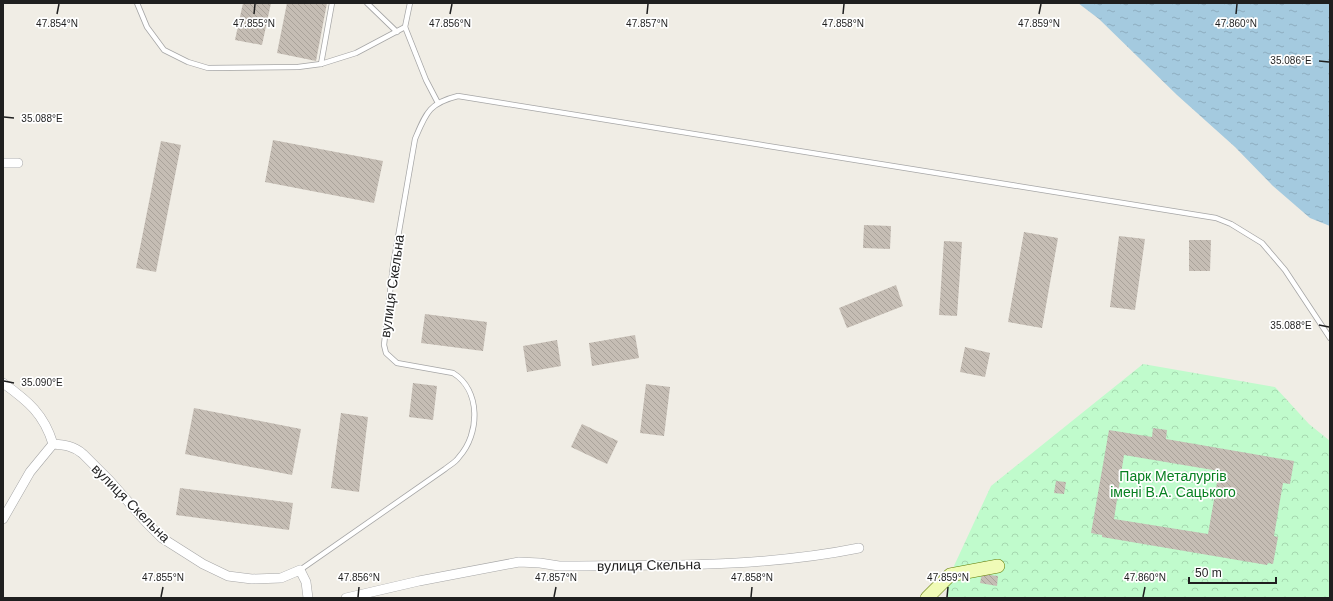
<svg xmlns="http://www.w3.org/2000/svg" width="1333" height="601" viewBox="0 0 1333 601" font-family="Arial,sans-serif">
	<defs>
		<pattern id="park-crowns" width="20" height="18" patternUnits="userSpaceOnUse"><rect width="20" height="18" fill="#c0fbcc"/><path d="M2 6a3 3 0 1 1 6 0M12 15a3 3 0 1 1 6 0" fill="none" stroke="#a5d7af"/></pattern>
		<pattern id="water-ripples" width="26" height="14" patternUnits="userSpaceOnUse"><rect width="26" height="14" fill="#a4cadf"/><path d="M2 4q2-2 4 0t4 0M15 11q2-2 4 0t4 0" fill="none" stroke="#8dadbf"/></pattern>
		<pattern id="building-back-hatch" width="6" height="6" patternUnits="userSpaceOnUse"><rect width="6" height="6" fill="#c5bdb4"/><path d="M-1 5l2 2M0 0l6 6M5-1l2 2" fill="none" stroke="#a9a29a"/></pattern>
	</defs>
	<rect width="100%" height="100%" fill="#f0ede5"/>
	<!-- park -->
	<path fill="url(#park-crowns)" d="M 1143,364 L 1275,387 L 1309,424 L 1330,441 L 1330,598 L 948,598 L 947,581 L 991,486 Z"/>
	<!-- water -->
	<path fill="url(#water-ripples)" d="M 1078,3 L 1330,3 L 1330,226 L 1310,218 L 1273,186 L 1235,147 L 1177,95 L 1099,19 Z"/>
	<!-- building -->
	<g fill="url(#building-back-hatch)" fill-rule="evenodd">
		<path d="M 243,3 L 271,3 L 262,45 L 235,40 Z"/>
		<path d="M 287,3 L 327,3 L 316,61 L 277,53 Z"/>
		<path d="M 273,140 L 383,161 L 374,203 L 265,182 Z"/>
		<path d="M 161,141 L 181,145 L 156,272 L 136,268 Z"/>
		<path d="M 864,225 L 891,226 L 890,249 L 863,248 Z"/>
		<path d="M 1024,232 L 1058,238 L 1042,328 L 1008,322 Z"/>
		<path d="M 1119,236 L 1145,239 L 1135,310 L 1110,307 Z"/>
		<path d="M 1189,240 L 1211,240 L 1210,271 L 1189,271 Z"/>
		<path d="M 944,241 L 962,242 L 957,316 L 939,315 Z"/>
		<path d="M 896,285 L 903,306 L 847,328 L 839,308 Z"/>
		<path d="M 425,314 L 487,322 L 483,351 L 421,343 Z"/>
		<path d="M 635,335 L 639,358 L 592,366 L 589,343 Z"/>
		<path d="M 557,340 L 561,366 L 527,372 L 523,346 Z"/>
		<path d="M 965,347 L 990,353 L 985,377 L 960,372 Z"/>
		<path d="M 413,383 L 437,386 L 433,420 L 409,417 Z"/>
		<path d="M 646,384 L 670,387 L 664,436 L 640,433 Z"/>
		<path d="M 194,408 L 301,429 L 292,475 L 185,454 Z"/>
		<path d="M 341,413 L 368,417 L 359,492 L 331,488 Z"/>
		<path d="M 582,424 L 618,441 L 607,464 L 571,447 Z"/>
		<path d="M 1153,428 L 1167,430 L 1166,439 L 1294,461 L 1290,484 L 1283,483 L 1274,536 L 1278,537 L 1273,564 L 1268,563 L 1267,565 L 1102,537 L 1102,535 L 1091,533 L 1109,430 L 1152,437 ZM 1124,455 L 1219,471 L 1208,534 L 1114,519 Z"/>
		<path d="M 1056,481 L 1066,482 L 1064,494 L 1054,493 Z"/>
		<path d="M 180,488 L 293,503 L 289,530 L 176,515 Z"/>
		<path d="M 982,574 L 998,576 L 997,586 L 980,583 Z"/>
	</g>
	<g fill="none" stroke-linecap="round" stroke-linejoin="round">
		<!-- lane casing -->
		<g stroke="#a6a6a6" stroke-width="6">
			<g id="lane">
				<path d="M 137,3 L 147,27 L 164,50 L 188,62 L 208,68 L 298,67 L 321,64 L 356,53 L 405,27"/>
				<path d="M 367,3 L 397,32"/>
				<path d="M 410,3 L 405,27 L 426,80 L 438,103"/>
				<path d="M 321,64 L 332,3"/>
				<path d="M 300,570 L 445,469 C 450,465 456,462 459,457 C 480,434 481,390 453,373 L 397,363 L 386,353 L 384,345 L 393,266 L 415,139 C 426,113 429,103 458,96 L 1216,218 L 1231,224 L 1262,243 L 1285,270 L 1330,338"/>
			</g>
		</g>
		<!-- street casing -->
		<g stroke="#a6a6a6" stroke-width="10">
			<g id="street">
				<path d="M 3,163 L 18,163"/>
				<path d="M 3,383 C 28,401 44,414 53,444"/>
				<path d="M 3,519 L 30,472 L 53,444 C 65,445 74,446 83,454 L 110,481 L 146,522 L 162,538 L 203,564 L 228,576 L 252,579 L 281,578 L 300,570 L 306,582 L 308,598"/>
				<path d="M 346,598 L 419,581 L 519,562 L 540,563 L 559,566 C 659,565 761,568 859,548"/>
			</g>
		</g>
		<!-- secondary casing -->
		<g stroke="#5f7a01" stroke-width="14">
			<path id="secondary" d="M 927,598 L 950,575 L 998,566"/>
		</g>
		<!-- lane -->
		<use href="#lane" stroke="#fff" stroke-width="4.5"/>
		<!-- street -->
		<use href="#street" stroke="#fff" stroke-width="9"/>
		<!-- secondary -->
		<use href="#secondary" stroke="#f0fbb7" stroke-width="13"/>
	</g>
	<!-- ticks -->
	<path fill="none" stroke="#1f1f1f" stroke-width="1.5" d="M 57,14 L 59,4M 254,14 L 255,4M 450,14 L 452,4M 647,14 L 648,4M 843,14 L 844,4M 1039,14 L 1041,4M 1236,14 L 1237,4M 1319,61 L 1329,62M 4,117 L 14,118M 1319,325 L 1329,327M 4,381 L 14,383M 161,597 L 163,587M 358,597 L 359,587M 554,597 L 556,587M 751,597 L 752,587M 947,597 L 948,587M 1143,597 L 1145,587"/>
	<g text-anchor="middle" stroke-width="3.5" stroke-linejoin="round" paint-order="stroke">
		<!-- street labels -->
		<g font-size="14" fill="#1f1f1f" stroke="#fff">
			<text transform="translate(392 286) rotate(-82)" y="5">вулиця Скельна</text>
			<text transform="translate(131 503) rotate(45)" y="5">вулиця Скельна</text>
			<text transform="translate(649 565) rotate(-1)" y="5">вулиця Скельна</text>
		</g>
		<!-- park labels -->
		<g font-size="14" fill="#088121" stroke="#fff">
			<text x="1173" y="481">Парк Металургів<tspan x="1173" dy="16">імені В.А. Сацького</tspan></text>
		</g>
	</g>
	<g font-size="10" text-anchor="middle" fill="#1f1f1f" stroke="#fff" stroke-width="3.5" stroke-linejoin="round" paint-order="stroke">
		<text x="57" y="27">47.854°N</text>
		<text x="254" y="27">47.855°N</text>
		<text x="450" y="27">47.856°N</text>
		<text x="647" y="27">47.857°N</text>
		<text x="843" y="27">47.858°N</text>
		<text x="1039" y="27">47.859°N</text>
		<text x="1236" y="27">47.860°N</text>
		<text x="1291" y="64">35.086°E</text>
		<text x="42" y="122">35.088°E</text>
		<text x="1291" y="329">35.088°E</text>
		<text x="42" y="386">35.090°E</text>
		<text x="163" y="581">47.855°N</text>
		<text x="359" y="581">47.856°N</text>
		<text x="556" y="581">47.857°N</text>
		<text x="752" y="581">47.858°N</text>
		<text x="948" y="581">47.859°N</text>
		<text x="1145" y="581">47.860°N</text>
	</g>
	<!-- border -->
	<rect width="1333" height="601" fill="none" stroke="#1f1f1f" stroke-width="8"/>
	<!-- scale -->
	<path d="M1189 577v6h87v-6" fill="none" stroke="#1f1f1f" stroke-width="2"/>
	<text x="1195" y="577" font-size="12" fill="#1f1f1f" stroke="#ffffff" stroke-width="3" paint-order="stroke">50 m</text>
</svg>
